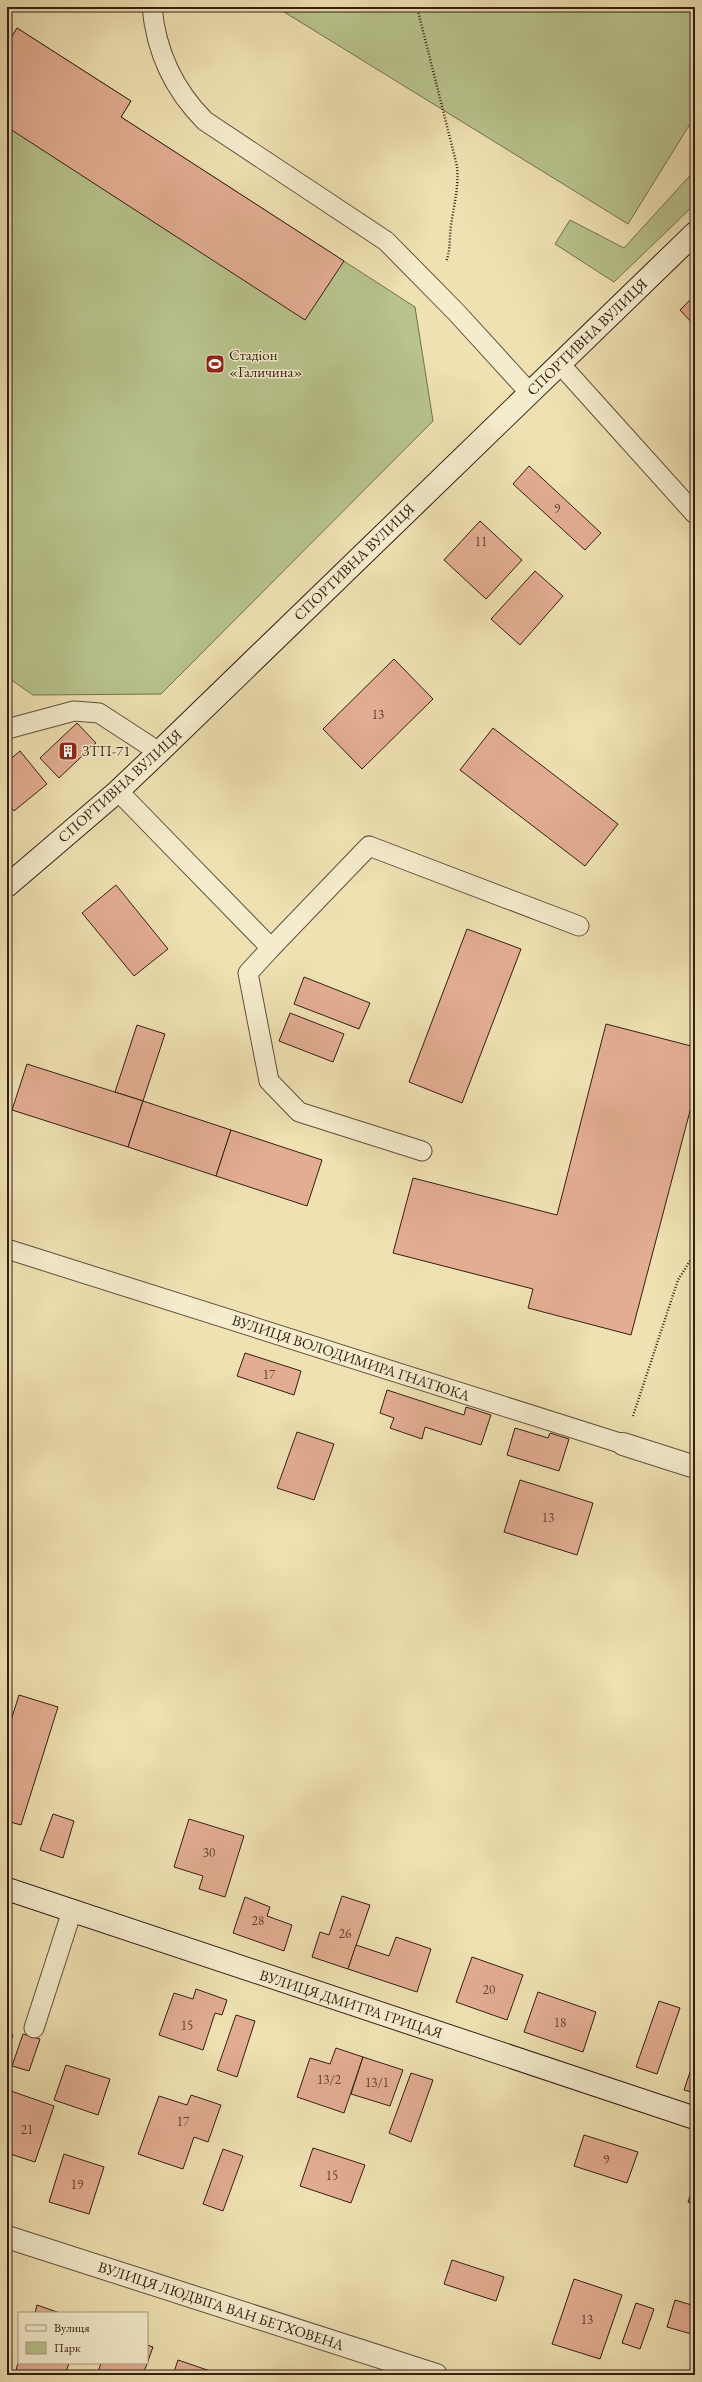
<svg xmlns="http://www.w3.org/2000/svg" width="702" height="2382" viewBox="0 0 702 2382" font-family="'EB Garamond',serif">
	<rect width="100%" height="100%" fill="#efe1b2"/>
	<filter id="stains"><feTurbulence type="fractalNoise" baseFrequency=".005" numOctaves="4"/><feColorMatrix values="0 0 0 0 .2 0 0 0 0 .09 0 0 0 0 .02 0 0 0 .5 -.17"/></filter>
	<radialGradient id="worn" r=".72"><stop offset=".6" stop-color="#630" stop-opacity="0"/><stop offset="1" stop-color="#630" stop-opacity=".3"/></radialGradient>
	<!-- green -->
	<g fill="#b8c38d" stroke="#767052">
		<path d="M 276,7 L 695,7 L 695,116 L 628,224 Z"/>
		<path d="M 17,28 L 131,101 L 121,117 L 415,307 L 433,421 L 161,694 L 33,695 L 7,677 L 7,44 Z"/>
		<path d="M 695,170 L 695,204 L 614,282 L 555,244 L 570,220 L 624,248 Z"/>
	</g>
	<!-- building -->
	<g fill="#e3ad92" stroke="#331e16">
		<path d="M 17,28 L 131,101 L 121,117 L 344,261 L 305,320 L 7,127 L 7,44 Z"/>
		<path d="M 695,295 L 695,326 L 680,310 Z"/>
		<path d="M 529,466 L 601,533 L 585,550 L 513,484 Z"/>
		<path d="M 480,521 L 522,560 L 486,599 L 444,560 Z"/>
		<path d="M 535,571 L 563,596 L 520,645 L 491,619 Z"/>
		<path d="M 394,659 L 433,699 L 362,769 L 323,729 Z"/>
		<path d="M 77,723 L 96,743 L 59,778 L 40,758 Z"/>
		<path d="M 493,728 L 618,824 L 585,866 L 460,770 Z"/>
		<path d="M 20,751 L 47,784 L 14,811 L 7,802 L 7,762 Z"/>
		<path d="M 116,885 L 168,949 L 134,976 L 82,913 Z"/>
		<path d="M 467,929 L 521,949 L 462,1103 L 409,1082 Z"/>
		<path d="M 304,977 L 370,1003 L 359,1029 L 294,1004 Z"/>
		<path d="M 290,1013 L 344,1034 L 333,1062 L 279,1041 Z"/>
		<path d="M 606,1024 L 695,1047 L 695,1092 L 631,1335 L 528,1308 L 533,1289 L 393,1253 L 413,1178 L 557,1215 Z"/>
		<path d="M 137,1025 L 165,1034 L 143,1101 L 115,1092 Z"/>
		<path d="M 27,1064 L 143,1101 L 128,1147 L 12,1110 Z"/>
		<path d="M 143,1101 L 231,1130 L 216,1176 L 128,1147 Z"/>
		<path d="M 231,1130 L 322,1160 L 307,1206 L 216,1176 Z"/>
		<path d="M 245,1353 L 301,1371 L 294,1395 L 237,1376 Z"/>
		<path d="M 387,1390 L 464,1415 L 466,1407 L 491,1415 L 481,1445 L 425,1427 L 422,1439 L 390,1428 L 394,1418 L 380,1413 Z"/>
		<path d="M 515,1428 L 548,1438 L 550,1433 L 569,1439 L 559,1471 L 507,1455 Z"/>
		<path d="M 297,1432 L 334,1444 L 314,1500 L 277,1488 Z"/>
		<path d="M 520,1480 L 593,1503 L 577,1555 L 504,1532 Z"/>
		<path d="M 19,1695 L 58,1707 L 21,1825 L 7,1821 L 7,1733 Z"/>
		<path d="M 53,1814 L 74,1821 L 63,1858 L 40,1850 Z"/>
		<path d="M 189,1819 L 244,1836 L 225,1897 L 199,1889 L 203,1876 L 174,1867 Z"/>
		<path d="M 342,1896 L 370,1905 L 348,1969 L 312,1957 L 320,1932 L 329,1935 Z"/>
		<path d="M 245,1897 L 270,1907 L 267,1916 L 292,1925 L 284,1951 L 233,1933 Z"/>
		<path d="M 396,1937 L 431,1949 L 417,1992 L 348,1969 L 356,1945 L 389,1956 Z"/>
		<path d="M 472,1957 L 523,1975 L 507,2020 L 456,2002 Z"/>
		<path d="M 196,1989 L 227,2000 L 222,2015 L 215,2013 L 203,2050 L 159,2035 L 174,1993 L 193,1999 Z"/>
		<path d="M 538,1992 L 596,2012 L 583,2052 L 524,2032 Z"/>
		<path d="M 659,2001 L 680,2008 L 657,2074 L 636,2067 Z"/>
		<path d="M 236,2015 L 255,2021 L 237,2077 L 217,2070 Z"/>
		<path d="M 7,2033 L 13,2035 L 7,2052 Z"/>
		<path d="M 23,2034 L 40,2039 L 29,2071 L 12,2066 Z"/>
		<path d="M 336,2048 L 363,2057 L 344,2113 L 297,2097 L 310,2058 L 330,2064 Z"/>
		<path d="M 363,2057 L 403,2070 L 390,2106 L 351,2094 Z"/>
		<path d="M 695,2057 L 695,2093 L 684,2090 Z"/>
		<path d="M 66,2065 L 110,2079 L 98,2115 L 54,2100 Z"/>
		<path d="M 411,2073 L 433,2080 L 411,2142 L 389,2133 Z"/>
		<path d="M 8,2090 L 54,2106 L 35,2162 L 7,2153 Z"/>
		<path d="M 191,2095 L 221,2105 L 208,2142 L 194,2137 L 183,2169 L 138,2154 L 159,2096 L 187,2105 Z"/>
		<path d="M 584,2135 L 638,2152 L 627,2183 L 574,2166 Z"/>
		<path d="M 313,2148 L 365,2165 L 351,2203 L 300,2186 Z"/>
		<path d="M 223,2149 L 243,2156 L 223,2211 L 203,2204 Z"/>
		<path d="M 64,2154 L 104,2167 L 89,2214 L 49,2202 Z"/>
		<path d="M 695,2182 L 695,2204 L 688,2202 Z"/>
		<path d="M 452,2260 L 504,2277 L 496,2301 L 444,2284 Z"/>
		<path d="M 574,2279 L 622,2295 L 600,2359 L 552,2344 Z"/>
		<path d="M 675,2300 L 695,2306 L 695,2335 L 667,2327 Z"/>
		<path d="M 636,2303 L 654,2309 L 640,2349 L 622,2343 Z"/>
		<path d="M 37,2305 L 60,2313 L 35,2313 Z"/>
		<path d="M 147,2345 L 153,2347 L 143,2375 L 97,2375 L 101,2363 L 147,2363 Z"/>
		<path d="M 695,2359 L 695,2375 L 690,2375 Z"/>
		<path d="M 19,2360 L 19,2363 L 69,2363 L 65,2375 L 31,2375 L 16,2370 Z"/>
		<path d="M 178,2360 L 222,2375 L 173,2375 Z"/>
	</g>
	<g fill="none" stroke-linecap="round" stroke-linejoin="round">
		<!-- lane casing -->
		<g stroke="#624f3d" stroke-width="21">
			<g id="lane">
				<path d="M 152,7 C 156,51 174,90 205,121 L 386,241 L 456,312 L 529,392"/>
				<path d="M 560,364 L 695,514"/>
				<path d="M 7,729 L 74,711 L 99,713 L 159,752"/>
				<path d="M 118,791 L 271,948 L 248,973 L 269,1081 L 299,1112 L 422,1151"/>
				<path d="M 271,948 L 369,846 L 579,926"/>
				<path d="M 7,1249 L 623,1444"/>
				<path d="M 34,2028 L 72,1911"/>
			</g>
		</g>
		<!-- street casing -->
		<g stroke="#624f3d" stroke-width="24">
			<g id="street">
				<path d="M 623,1444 L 695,1467"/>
				<path d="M 7,2237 L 436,2375"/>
			</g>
		</g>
		<!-- secondary casing -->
		<g stroke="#331e16" stroke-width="24">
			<g id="secondary">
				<path d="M 7,886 L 118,791 L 159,752 L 695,233"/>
				<path d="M 7,1889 L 695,2118"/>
			</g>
		</g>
		<!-- path -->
		<g stroke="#331e16" stroke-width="2.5" stroke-dasharray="1 2" stroke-linecap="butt">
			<path d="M 417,7 L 457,166 C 459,187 454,205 451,225 C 449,238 451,249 446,262"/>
			<path d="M 633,1416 L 678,1280 L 695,1253"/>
		</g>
		<!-- lane -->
		<use href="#lane" stroke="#f5eccd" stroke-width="19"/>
		<!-- street -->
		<use href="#street" stroke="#f5eccd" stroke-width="22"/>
		<!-- secondary -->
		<use href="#secondary" stroke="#f5eccd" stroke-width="22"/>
	</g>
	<!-- icons -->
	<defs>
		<g id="stadium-square" transform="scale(1)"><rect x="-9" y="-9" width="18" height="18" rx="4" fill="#8f2418" stroke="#f5eccd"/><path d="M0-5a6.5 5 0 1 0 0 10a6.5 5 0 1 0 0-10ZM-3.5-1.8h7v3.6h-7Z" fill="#fff"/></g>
		<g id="building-square" transform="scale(1)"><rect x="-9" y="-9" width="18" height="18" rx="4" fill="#8f2418" stroke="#f5eccd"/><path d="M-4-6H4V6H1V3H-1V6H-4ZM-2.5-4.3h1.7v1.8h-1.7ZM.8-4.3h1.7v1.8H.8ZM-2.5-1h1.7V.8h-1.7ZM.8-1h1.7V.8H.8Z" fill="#fff"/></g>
	</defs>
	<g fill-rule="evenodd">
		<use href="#stadium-square" x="215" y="364"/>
		<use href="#building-square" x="68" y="751"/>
	</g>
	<g text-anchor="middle" stroke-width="3" stroke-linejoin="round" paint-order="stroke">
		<!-- number labels -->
		<g font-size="13" fill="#5f4235">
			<text x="557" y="513">9</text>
			<text x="481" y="546">11</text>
			<text x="378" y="719">13</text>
			<text x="269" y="1379">17</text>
			<text x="548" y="1522">13</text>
			<text x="209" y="1857">30</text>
			<text x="258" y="1925">28</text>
			<text x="345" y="1938">26</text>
			<text x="489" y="1994">20</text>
			<text x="560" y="2027">18</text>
			<text x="187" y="2030">15</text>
			<text x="329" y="2084">13/2</text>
			<text x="377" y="2087">13/1</text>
			<text x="183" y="2126">17</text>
			<text x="27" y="2134">21</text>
			<text x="606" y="2164">9</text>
			<text x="332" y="2180">15</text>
			<text x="77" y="2189">19</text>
			<text x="587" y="2324">13</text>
		</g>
		<!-- street labels -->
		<g font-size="15" fill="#331e16" stroke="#f5eccd">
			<text transform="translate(587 337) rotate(-44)" y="5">СПОРТИВНА ВУЛИЦЯ</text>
			<text transform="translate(354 562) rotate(-44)" y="5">СПОРТИВНА ВУЛИЦЯ</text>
			<text transform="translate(120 786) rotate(-42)" y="5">СПОРТИВНА ВУЛИЦЯ</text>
			<text transform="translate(351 1358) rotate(18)" y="5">ВУЛИЦЯ ВОЛОДИМИРА ГНАТЮКА</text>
			<text transform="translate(351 2004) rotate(18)" y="5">ВУЛИЦЯ ДМИТРА ГРИЦАЯ</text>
			<text transform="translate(221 2306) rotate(18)" y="5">ВУЛИЦЯ ЛЮДВІГА ВАН БЕТХОВЕНА</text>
		</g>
		<!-- poi labels -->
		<g font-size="15" fill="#331e16" stroke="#f5eccd" text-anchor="start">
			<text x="229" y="360">Стадіон<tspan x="229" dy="17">«Галичина»</tspan></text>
			<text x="82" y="756">ЗТП-71</text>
		</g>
	</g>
	<!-- margin -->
	<rect width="702" height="2382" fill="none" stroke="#efe1b2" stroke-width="24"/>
	<rect x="8" y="8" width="686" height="2366" fill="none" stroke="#331e16" stroke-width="2"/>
	<rect x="12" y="12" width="678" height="2358" fill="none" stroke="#331e16"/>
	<!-- legend -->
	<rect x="18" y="2312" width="130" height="52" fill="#f5eccd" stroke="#a79a84"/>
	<rect x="26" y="2325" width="20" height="6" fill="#f5eccd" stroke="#a79a84"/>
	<text x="54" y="2332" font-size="12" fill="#331e16">Вулиця</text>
	<rect x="26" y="2342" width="20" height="12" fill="#b8c38d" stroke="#a79a84"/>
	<text x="54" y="2352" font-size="12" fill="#331e16">Парк</text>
	<rect width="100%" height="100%" filter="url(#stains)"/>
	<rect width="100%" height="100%" fill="url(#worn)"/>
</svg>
